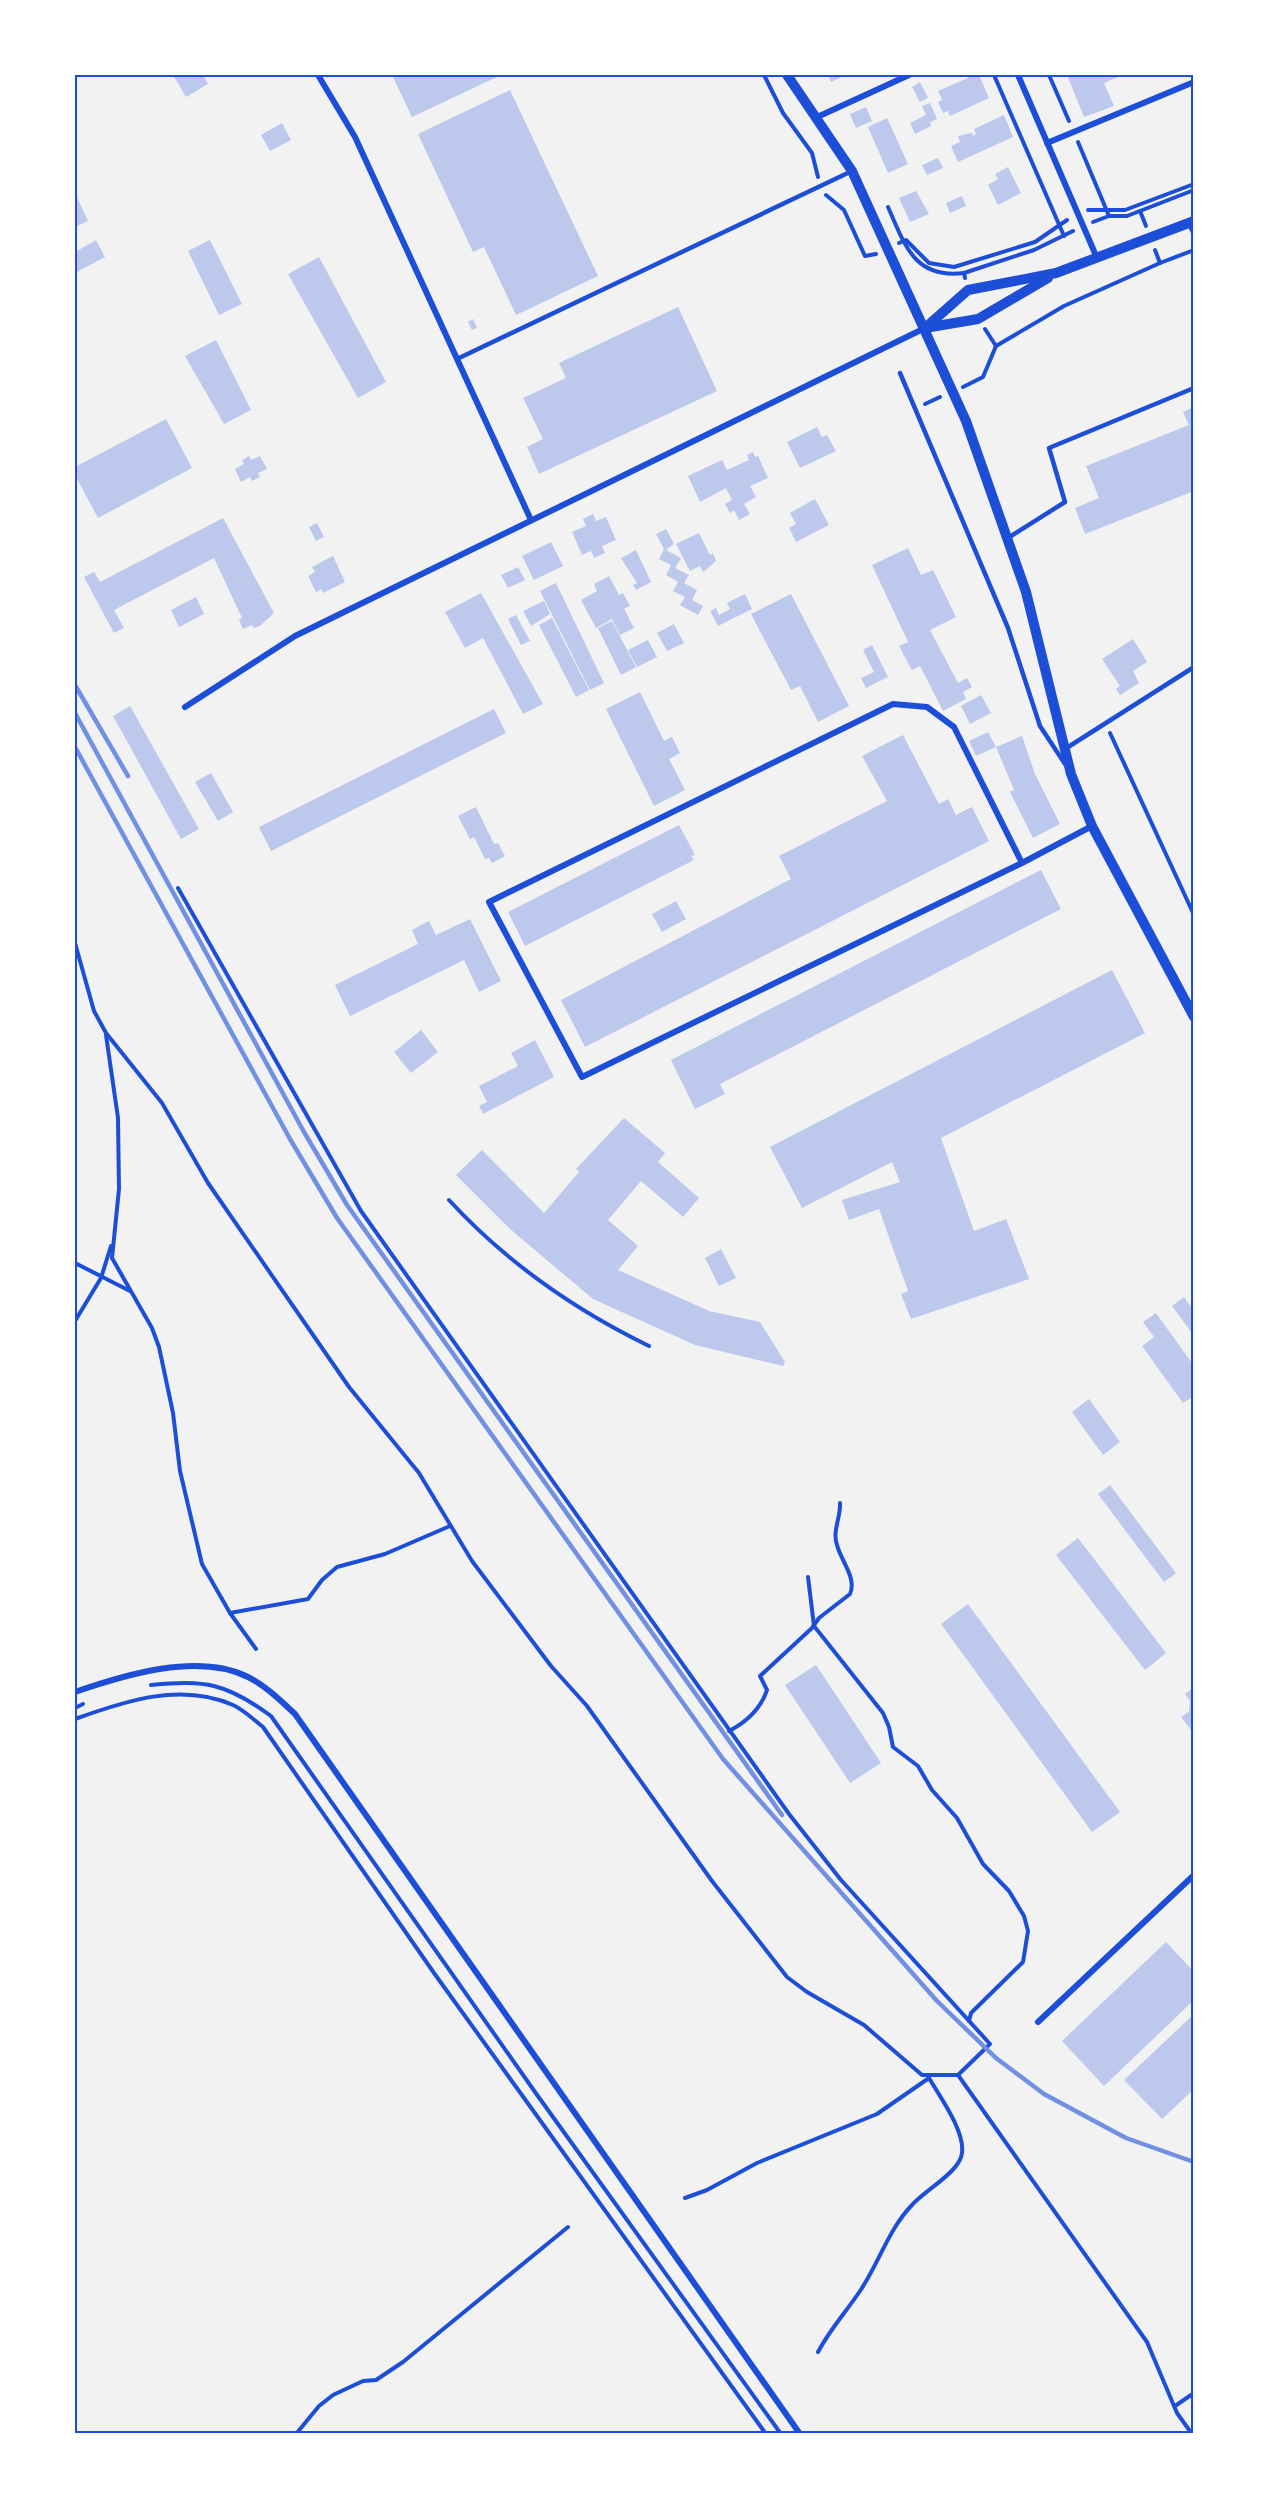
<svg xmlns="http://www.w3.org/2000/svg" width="1269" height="2509" viewBox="0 0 1269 2509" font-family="'Nunito Sans',sans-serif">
	<rect width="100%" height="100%" fill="#f2f2f2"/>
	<!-- building -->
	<g fill="#bdc9ec">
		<path d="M 173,75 L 203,75 L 208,84 L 186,97 Z"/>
		<path d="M 392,75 L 501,75 L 412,117 Z"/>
		<path d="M 828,75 L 846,75 L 831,82 Z"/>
		<path d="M 967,75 L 979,75 L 989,98 L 950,116 L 948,111 L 943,113 L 938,102 L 942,100 L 938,91 L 968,78 Z"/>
		<path d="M 1067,75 L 1123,75 L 1104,83 L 1114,106 L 1084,117 Z"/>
		<path d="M 920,82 L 928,98 L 920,102 L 912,87 Z"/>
		<path d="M 510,90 L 598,276 L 516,315 L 484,247 L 473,252 L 418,134 Z"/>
		<path d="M 930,103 L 937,119 L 930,122 L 931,126 L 915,134 L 910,123 L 926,115 L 922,106 Z"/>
		<path d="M 866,107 L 872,121 L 856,128 L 850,114 Z"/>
		<path d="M 1004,115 L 1013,137 L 958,162 L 951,146 L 960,142 L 958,136 L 972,133 L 973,136 L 976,134 L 974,129 Z"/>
		<path d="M 887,118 L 908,164 L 888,173 L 868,127 Z"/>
		<path d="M 282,123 L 291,140 L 270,151 L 261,135 Z"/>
		<path d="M 938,158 L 943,168 L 927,175 L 922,165 Z"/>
		<path d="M 1008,167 L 1021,193 L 998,205 L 988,185 L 998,179 L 995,174 Z"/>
		<path d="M 916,191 L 929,214 L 910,222 L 899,198 Z"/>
		<path d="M 75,193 L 88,221 L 75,227 Z"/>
		<path d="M 962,196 L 966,206 L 950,213 L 946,203 Z"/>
		<path d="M 96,240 L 105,257 L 75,273 L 75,252 Z"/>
		<path d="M 210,240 L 242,304 L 219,315 L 188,251 Z"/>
		<path d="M 319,257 L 386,382 L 358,398 L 288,274 Z"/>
		<path d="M 678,307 L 717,391 L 539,474 L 527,447 L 543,439 L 523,398 L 566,378 L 559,363 Z"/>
		<path d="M 473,319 L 477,328 L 472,330 L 468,322 Z"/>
		<path d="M 216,340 L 251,410 L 224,424 L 185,356 Z"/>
		<path d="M 1194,407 L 1194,491 L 1085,534 L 1075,508 L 1099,498 L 1086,466 L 1189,425 L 1183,412 Z"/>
		<path d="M 166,419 L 192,468 L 98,518 L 75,475 L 75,467 Z"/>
		<path d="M 817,427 L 822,437 L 827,435 L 836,451 L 800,468 L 787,442 Z"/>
		<path d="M 753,452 L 755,457 L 758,456 L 768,478 L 750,486 L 756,497 L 744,504 L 750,514 L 739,520 L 734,510 L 730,513 L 725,504 L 732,500 L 726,488 L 700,502 L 688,476 L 722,460 L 727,470 L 749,460 L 747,455 Z"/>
		<path d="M 249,456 L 251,460 L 260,456 L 267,469 L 258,473 L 260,477 L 252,481 L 250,477 L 241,482 L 235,469 L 244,464 L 242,460 Z"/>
		<path d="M 815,499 L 829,525 L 796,542 L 789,528 L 796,524 L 790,513 Z"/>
		<path d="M 593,514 L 596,521 L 606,517 L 616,540 L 602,546 L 605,553 L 594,558 L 591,551 L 582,555 L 572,532 L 586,526 L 583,519 Z"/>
		<path d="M 223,518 L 274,613 L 260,626 L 254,628 L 252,625 L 243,629 L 239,620 L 242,618 L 214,558 L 114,610 L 124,628 L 114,633 L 84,577 L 94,572 L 100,582 Z"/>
		<path d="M 317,523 L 324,537 L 316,541 L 309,527 Z"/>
		<path d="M 666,529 L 674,544 L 666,550 L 681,558 L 675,568 L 689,575 L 684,583 L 697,590 L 692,600 L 703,606 L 698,615 L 680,605 L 685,597 L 673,591 L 678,582 L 666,575 L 671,565 L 659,559 L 664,549 L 656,534 Z"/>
		<path d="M 699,533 L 710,555 L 713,553 L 716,561 L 703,572 L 700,566 L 690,571 L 676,544 Z"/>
		<path d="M 551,542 L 563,566 L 534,580 L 522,556 Z"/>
		<path d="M 908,548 L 921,575 L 933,570 L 956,617 L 930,630 L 958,683 L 967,678 L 972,687 L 963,692 L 966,699 L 943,711 L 920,666 L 912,670 L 899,646 L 908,642 L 872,565 Z"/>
		<path d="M 636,550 L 651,582 L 636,590 L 633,585 L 637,583 L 621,558 Z"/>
		<path d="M 333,556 L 345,582 L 323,593 L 321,589 L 316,592 L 308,576 L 315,572 L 312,567 Z"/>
		<path d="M 518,567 L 525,580 L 508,588 L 501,575 Z"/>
		<path d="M 609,576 L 619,595 L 623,593 L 630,606 L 624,609 L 634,628 L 620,635 L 612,619 L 596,628 L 581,600 L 597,591 L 594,584 Z"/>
		<path d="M 556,583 L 604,683 L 590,690 L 540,591 Z"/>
		<path d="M 481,593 L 543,704 L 523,714 L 483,638 L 465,648 L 445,612 Z"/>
		<path d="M 745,594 L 752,609 L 718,626 L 710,611 L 716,608 L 719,615 L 730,609 L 727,603 Z"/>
		<path d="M 791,594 L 849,706 L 818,722 L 800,686 L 791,690 L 751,614 Z"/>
		<path d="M 196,597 L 204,614 L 179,627 L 171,610 Z"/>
		<path d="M 544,601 L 550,614 L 531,626 L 523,611 Z"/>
		<path d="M 516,615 L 530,641 L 521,645 L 508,619 Z"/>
		<path d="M 552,618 L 589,690 L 576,697 L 539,625 Z"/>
		<path d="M 612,621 L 636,667 L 621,675 L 598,628 Z"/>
		<path d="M 674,624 L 684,643 L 667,651 L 657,633 Z"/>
		<path d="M 1133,639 L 1147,662 L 1133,671 L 1139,683 L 1120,695 L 1116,689 L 1120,686 L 1102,659 Z"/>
		<path d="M 648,640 L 657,657 L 637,667 L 628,650 Z"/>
		<path d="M 872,645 L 888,677 L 866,688 L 861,678 L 874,672 L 863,650 Z"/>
		<path d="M 640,692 L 664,741 L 672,737 L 680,753 L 669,759 L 685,790 L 654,806 L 606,709 Z"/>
		<path d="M 981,695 L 991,713 L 970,724 L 961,706 Z"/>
		<path d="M 130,706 L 199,829 L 181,839 L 113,716 Z"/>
		<path d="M 494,709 L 506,733 L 271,851 L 259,827 Z"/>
		<path d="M 988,732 L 996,747 L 976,756 L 969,741 Z"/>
		<path d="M 903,735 L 939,804 L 948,799 L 956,815 L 972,807 L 989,841 L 585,1047 L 561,1000 L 791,879 L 779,856 L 887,801 L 862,756 Z"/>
		<path d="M 1022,736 L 1035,774 L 1060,824 L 1033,838 L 1010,792 L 1014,790 L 996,747 Z"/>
		<path d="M 211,773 L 233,812 L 218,821 L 195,782 Z"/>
		<path d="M 476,807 L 494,844 L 498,843 L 505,856 L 492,863 L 489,858 L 485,859 L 474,837 L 470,839 L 458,816 Z"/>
		<path d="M 679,825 L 695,855 L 691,856 L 694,860 L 525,946 L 508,912 Z"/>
		<path d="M 1041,870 L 1061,909 L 720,1084 L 725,1094 L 695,1109 L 671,1060 Z"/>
		<path d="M 676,901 L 686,919 L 662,932 L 652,914 Z"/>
		<path d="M 470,919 L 501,981 L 479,992 L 464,960 L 350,1016 L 335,985 L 418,944 L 412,930 L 429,921 L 436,935 Z"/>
		<path d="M 1112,970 L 1145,1033 L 941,1138 L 974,1231 L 1006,1219 L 1029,1279 L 911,1319 L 901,1294 L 908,1291 L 879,1209 L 849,1220 L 842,1200 L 900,1182 L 892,1162 L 802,1208 L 770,1147 Z"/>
		<path d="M 421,1030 L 438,1052 L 411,1073 L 394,1052 Z"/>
		<path d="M 535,1040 L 554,1077 L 483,1114 L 479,1106 L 487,1102 L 479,1086 L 518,1066 L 511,1053 Z"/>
		<path d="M 624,1118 L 665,1153 L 658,1162 L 699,1198 L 683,1217 L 641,1181 L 608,1220 L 638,1246 L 618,1270 L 709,1311 L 760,1322 L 785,1362 L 783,1366 L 695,1345 L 593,1299 L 510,1229 L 456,1175 L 482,1150 L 544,1213 L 579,1172 L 576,1169 Z"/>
		<path d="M 721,1249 L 736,1278 L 719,1286 L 705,1258 Z"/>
		<path d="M 1184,1297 L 1191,1307 L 1194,1305 L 1194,1336 L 1172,1306 Z"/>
		<path d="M 1156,1313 L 1194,1366 L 1194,1396 L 1183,1403 L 1142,1346 L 1154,1337 L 1143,1322 Z"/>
		<path d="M 1089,1399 L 1120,1442 L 1103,1455 L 1072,1412 Z"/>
		<path d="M 1110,1485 L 1176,1573 L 1164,1582 L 1098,1494 Z"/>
		<path d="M 1078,1538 L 1166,1653 L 1145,1670 L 1056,1555 Z"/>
		<path d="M 968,1604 L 1120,1812 L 1092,1832 L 941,1624 Z"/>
		<path d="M 816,1665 L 881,1763 L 850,1783 L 785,1685 Z"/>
		<path d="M 1194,1687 L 1194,1734 L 1181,1717 L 1189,1712 L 1190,1701 L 1185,1694 Z"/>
		<path d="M 1166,1942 L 1194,1972 L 1194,2000 L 1104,2086 L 1062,2041 Z"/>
		<path d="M 1194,2014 L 1194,2089 L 1162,2119 L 1124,2080 Z"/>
	</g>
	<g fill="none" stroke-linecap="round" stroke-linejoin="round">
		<!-- path -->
		<g stroke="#1d4ed8" stroke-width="4">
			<path d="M 764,75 L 783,113 L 812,153 L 818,177"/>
			<path d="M 994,75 L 1064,236"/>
			<path d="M 1049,75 L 1069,121"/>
			<path d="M 1078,142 L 1109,216 L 1093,222"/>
			<path d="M 826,195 L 844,210 L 865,256 L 876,254"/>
			<path d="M 888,207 C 905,245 914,279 964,273"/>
			<path d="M 1088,210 L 1125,210 L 1194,184"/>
			<path d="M 1140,211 L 1146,226"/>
			<path d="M 1109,216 L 1127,216 L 1194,190"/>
			<path d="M 899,243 L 906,240 L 929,263 L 954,267 L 1035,242 L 1067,220"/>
			<path d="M 1155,250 L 1160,263 L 1194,250"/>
			<path d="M 965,278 L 964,273 L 1034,250 L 1073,231"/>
			<path d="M 996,346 L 1064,306 L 1160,263"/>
			<path d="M 963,387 L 983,377 L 996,346 L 985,329"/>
			<path d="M 925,404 L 940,397"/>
			<path d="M 1110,733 L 1194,915"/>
			<path d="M 75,943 L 94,1011 L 106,1033 L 162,1103 L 208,1183 L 349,1387 L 419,1473 L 472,1561 L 551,1666 L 587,1706 L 712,1881 L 787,1977 L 807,1992 L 864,2025 L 922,2075 L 958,2075 L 990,2044 L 841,1880 L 789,1814 L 361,1211 L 178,888"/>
			<path d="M 106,1035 L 118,1118 L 119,1189 L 112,1258 L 152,1328 L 159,1347 L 173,1413 L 180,1471 L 202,1564 L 230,1613 L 256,1649"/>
			<path d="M 449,1200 C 506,1262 573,1309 649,1346"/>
			<path d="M 75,1263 L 130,1291"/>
			<path d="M 75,1321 L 101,1278 L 111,1246"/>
			<path d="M 808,1577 L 814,1626 L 883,1713 L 889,1727 L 893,1747 L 918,1766 L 932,1790 L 957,1818 L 983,1864 L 1009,1891 L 1024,1916 L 1028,1931 L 1023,1962 L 971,2013 L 969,2021"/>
			<path d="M 230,1613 L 308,1599 L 322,1580 L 337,1567 L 385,1554 L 450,1526"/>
			<path d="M 151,1685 C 206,1680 226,1683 271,1716 L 535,2092 L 781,2434"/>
			<path d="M 75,1708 L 83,1704"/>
			<path d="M 75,1719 C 125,1701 181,1682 233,1705 C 244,1710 254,1720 263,1727 L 434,1973 L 766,2434"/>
			<path d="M 729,1731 C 746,1722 761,1708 767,1690 L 760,1676 L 812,1628 L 819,1618 L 850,1594 C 857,1578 841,1561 837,1545 C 832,1531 841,1517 840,1503"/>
			<path d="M 958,2075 L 1147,2342 L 1177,2413 L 1192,2434"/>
			<path d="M 685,2198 L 707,2190 L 757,2163 L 877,2114 L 929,2078"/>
			<path d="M 818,2352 C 830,2329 846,2312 860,2291 C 879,2263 888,2230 912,2205 C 925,2190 960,2172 962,2153 C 965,2131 940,2097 929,2078"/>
			<path d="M 1175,2406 L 1194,2393"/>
			<path d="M 296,2434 L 319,2406 L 333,2395 L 363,2381 L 376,2380 L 403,2362 L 568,2227"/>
		</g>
		<!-- service -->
		<g stroke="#1d4ed8" stroke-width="4.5">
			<path d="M 1189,224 L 1194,234"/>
			<path d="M 457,359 L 852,171"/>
			<path d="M 900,373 L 1008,628 L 1040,726 L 1065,764"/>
			<path d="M 1008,538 L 1065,502 L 1049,448 L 1194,388"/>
			<path d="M 1065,749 L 1194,667"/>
		</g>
		<!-- minor -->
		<g stroke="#1d4ed8" stroke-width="6">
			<path d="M 318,75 L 355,137 L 531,520"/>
			<path d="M 1018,75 L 1097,258"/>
			<path d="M 815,118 L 909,75"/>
			<path d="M 1047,143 L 1194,82"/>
			<path d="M 185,707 L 295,636 L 925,328"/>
			<path d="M 1022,863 L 954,727 L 927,707 L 893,704 L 489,902 L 582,1077 L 1022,863 L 1092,826"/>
			<path d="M 75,1692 C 124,1675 198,1652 248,1677 C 266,1686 281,1701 295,1714 L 800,2434"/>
			<path d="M 1038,2022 L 1194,1875"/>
		</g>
		<!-- tertiary -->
		<g stroke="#1d4ed8" stroke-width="10">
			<path d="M 787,75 L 852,171 L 966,421 L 1026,592 L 1071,774 L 1092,826 L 1194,1017"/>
			<path d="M 925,328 L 968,290 L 1056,273 L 1194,221"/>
			<path d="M 925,328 L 978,319 L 1048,278"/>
		</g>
		<!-- rail -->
		<g stroke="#7290e2" stroke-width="4.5">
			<path d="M 75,685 L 128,776"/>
			<path d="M 75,713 L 304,1132 L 347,1205 L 782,1815"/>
			<path d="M 75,747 L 290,1139 L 337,1218 L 723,1759 L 937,2001 L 996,2058 L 1044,2094 L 1126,2138 L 1194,2162"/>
		</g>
	</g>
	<!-- border -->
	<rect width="1269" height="2509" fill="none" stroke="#ffffff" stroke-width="153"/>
	<rect x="76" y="76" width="1116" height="2356" fill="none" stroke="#1d4ed8" stroke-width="2"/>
</svg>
